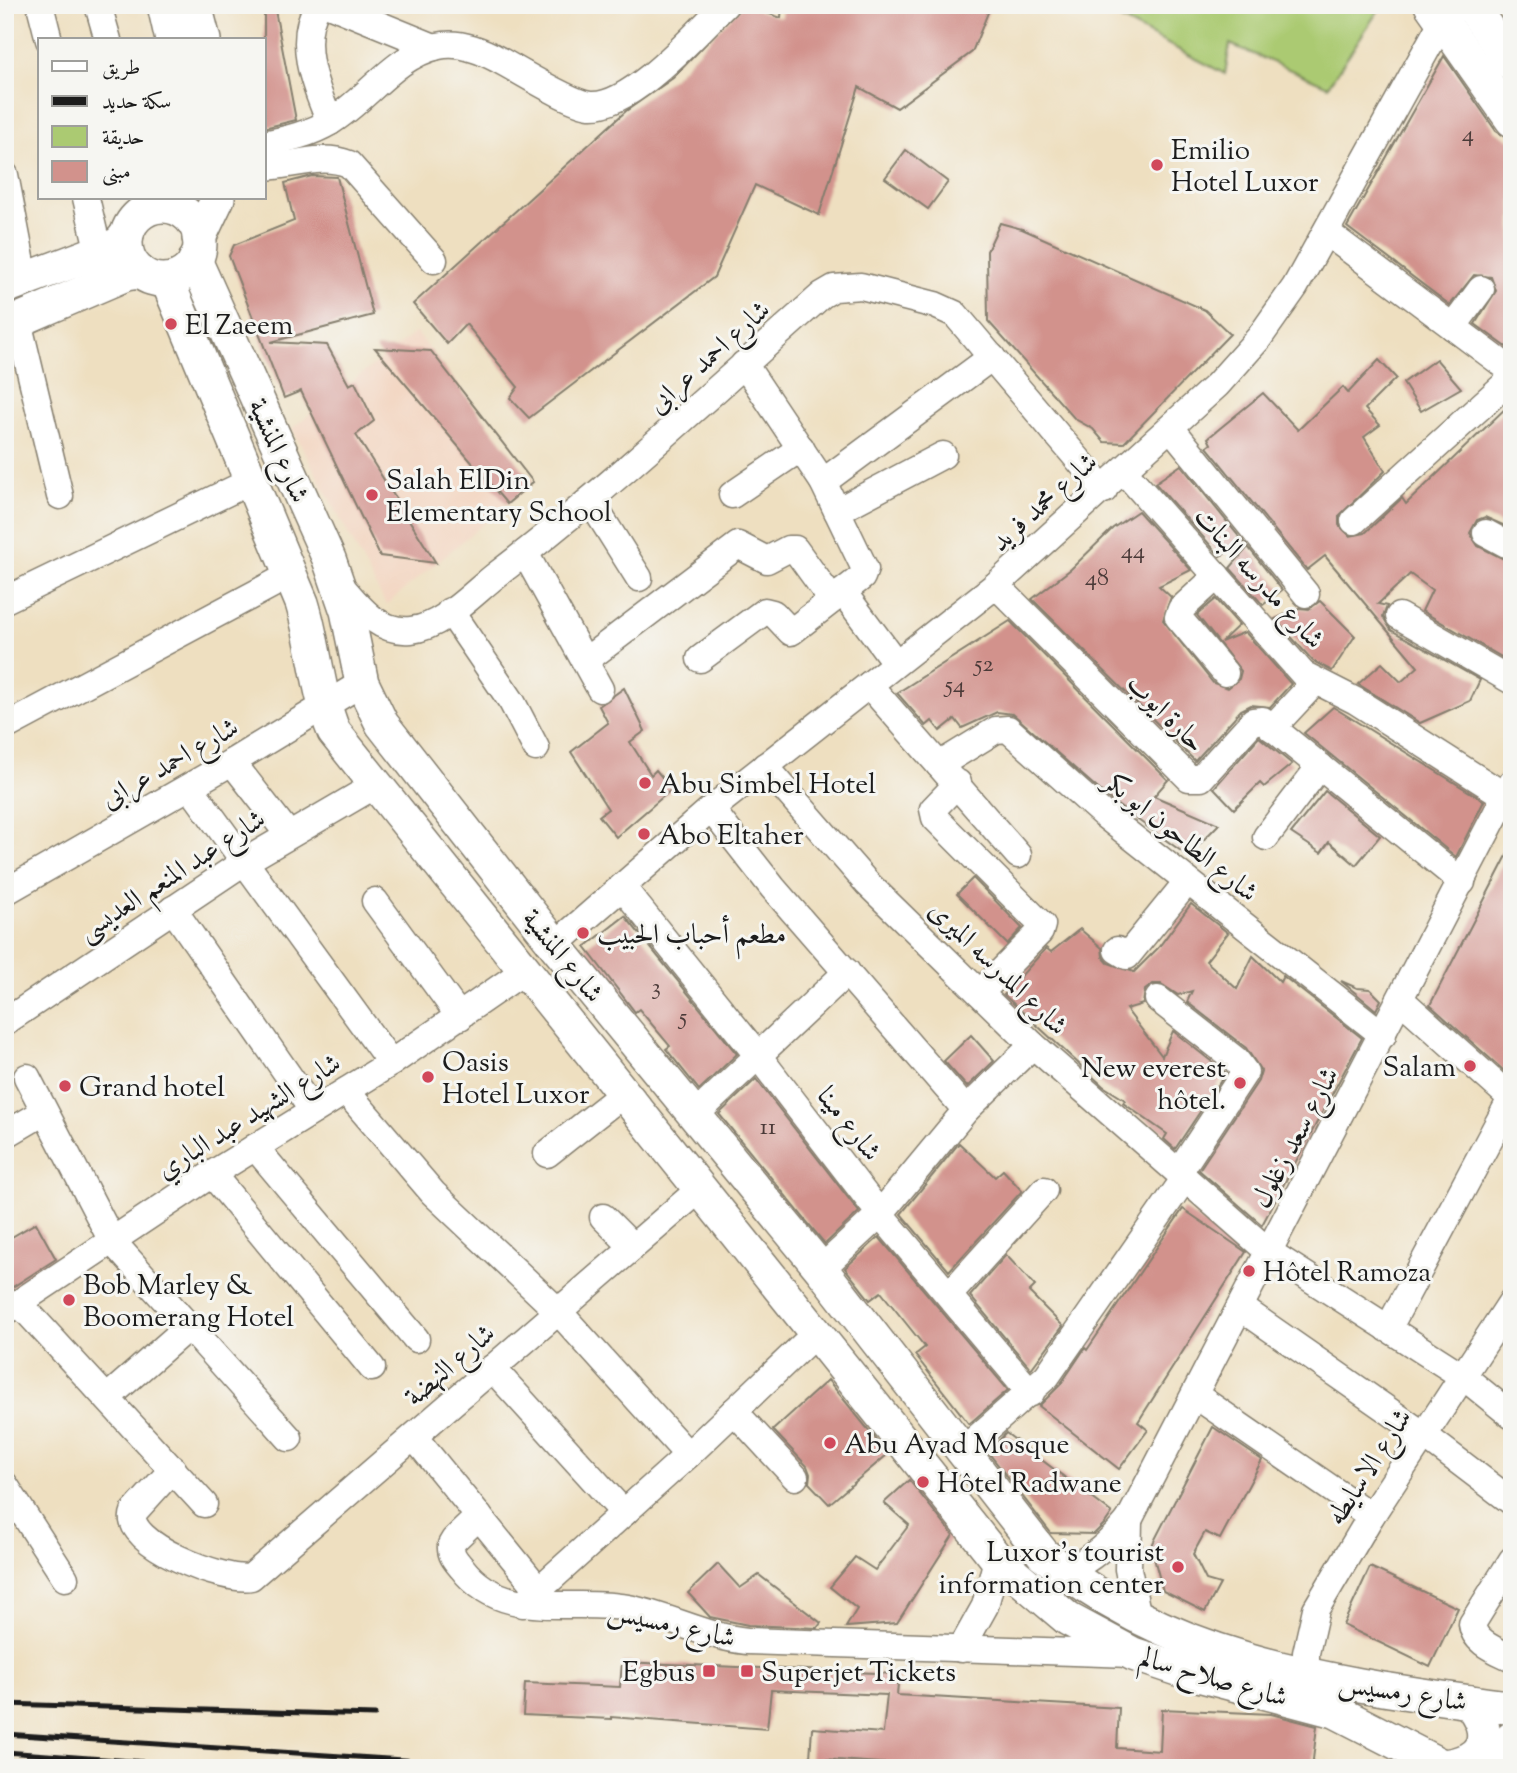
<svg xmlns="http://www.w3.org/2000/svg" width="1517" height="1773" viewBox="0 0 1517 1773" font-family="'Sorts Mill Goudy',Amiri,serif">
	<rect width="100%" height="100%" fill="#f6f6f2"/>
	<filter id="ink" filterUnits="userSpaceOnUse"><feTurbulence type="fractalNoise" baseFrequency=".0143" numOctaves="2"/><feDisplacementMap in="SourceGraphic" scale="14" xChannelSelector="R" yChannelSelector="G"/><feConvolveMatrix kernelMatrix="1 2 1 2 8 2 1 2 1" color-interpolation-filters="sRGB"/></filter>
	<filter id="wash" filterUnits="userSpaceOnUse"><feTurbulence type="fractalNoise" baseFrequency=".00686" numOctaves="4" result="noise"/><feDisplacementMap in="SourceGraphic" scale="28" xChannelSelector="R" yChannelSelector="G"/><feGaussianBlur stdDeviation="1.57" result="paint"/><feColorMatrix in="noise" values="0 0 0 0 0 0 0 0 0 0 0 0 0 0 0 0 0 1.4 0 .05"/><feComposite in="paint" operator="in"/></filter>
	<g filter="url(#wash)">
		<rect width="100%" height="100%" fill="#eedfc0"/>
		<!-- built -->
		<path fill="#f3d4bf" d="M 416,332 L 533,482 L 386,605 L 292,428 Z"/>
		<!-- green -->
		<path fill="#abca72" stroke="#647347" stroke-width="2" d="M 1093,5 L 1382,5 L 1328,86 L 1230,44 L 1225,74 Z"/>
		<g id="blocks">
			<!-- building -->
			<g fill="#d2928c">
				<path d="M 264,5 L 274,5 L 296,120 L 264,128 Z"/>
				<path d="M 743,5 L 781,18 L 782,5 L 991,5 L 972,52 L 897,108 L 859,87 L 819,215 L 755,185 L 714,277 L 529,418 L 510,398 L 518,387 L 466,324 L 447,344 L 413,304 L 626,111 L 673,78 Z"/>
				<path d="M 1444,56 L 1496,131 L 1512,141 L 1512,351 L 1475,324 L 1496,291 L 1491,277 L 1474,275 L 1450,305 L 1347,227 Z"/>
				<path d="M 906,150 L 948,182 L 928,209 L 885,178 Z"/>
				<path d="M 312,176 L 337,177 L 373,315 L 271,342 L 327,345 L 349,385 L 355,382 L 374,421 L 356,435 L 436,563 L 380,556 L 301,391 L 284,398 L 229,256 L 234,245 L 294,221 L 285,183 Z"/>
				<path d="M 1000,223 L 1022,229 L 1205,310 L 1230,334 L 1124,443 L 1104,442 L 1093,429 L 1075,419 L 988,321 L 987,251 Z"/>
				<path d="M 375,348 L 431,351 L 533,482 L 507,504 Z"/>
				<path d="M 1436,359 L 1461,388 L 1421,411 L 1403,383 Z"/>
				<path d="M 1379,360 L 1396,378 L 1365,409 L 1380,425 L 1364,437 L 1385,471 L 1339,516 L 1339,525 L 1350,536 L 1365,533 L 1402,498 L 1406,504 L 1512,402 L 1512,529 L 1485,517 L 1477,520 L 1470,533 L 1478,546 L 1512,563 L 1512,663 L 1422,611 L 1432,590 L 1410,574 L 1378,604 L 1387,606 L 1383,617 L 1391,630 L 1480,680 L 1470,701 L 1420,723 L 1358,684 L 1382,663 L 1401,682 L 1418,667 L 1325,556 L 1307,570 L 1207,447 L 1211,444 L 1208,438 L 1263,393 L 1298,430 L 1343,387 L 1348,393 Z"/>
				<path d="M 1181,465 L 1245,544 L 1220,556 L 1155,483 Z"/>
				<path d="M 1138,511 L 1191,570 L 1159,586 L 1171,597 L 1163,620 L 1213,683 L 1228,688 L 1239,679 L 1241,671 L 1197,615 L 1216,599 L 1239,625 L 1221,642 L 1245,632 L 1291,684 L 1270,707 L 1251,705 L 1241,710 L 1195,761 L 1032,599 L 1071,569 L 1113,528 Z"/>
				<path d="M 1248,547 L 1282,590 L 1263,605 L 1230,568 Z"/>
				<path d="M 1320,601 L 1355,636 L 1332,671 L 1313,661 L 1275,619 L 1299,608 L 1309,609 Z"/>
				<path d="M 1010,621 L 1168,780 L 1154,796 L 1219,824 L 1188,856 L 1113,802 L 1013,714 L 997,712 L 962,728 L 955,719 L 940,731 L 932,721 L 926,726 L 897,693 Z"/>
				<path d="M 624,688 L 645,731 L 630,742 L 651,775 L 656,770 L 672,789 L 616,837 L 599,816 L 608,809 L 571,752 L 608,723 L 599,706 Z"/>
				<path d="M 1333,707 L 1484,801 L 1456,857 L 1304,733 Z"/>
				<path d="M 1259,737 L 1292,764 L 1264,787 L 1260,783 L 1234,809 L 1214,788 Z"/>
				<path d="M 1325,791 L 1380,836 L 1356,865 L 1329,842 L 1321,853 L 1291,833 Z"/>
				<path d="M 1512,846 L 1512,1078 L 1430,1005 Z"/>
				<path d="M 973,878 L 1022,928 L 1007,944 L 957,894 Z"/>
				<path d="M 1191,904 L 1228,933 L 1206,961 L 1237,989 L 1253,956 L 1280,982 L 1283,976 L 1362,1038 L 1262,1225 L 1199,1170 L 1258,1081 L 1261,1071 L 1246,1048 L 1187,1002 L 1192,991 L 1178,995 L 1161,984 L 1153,984 L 1145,990 L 1143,1004 L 1126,1009 L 1162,1056 L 1173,1031 L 1226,1073 L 1175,1149 L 1164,1139 L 1167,1134 L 1123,1103 L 1125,1100 L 1103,1086 L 1004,995 L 1046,948 L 1051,952 L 1080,929 L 1102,948 L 1103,957 L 1108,963 L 1134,972 L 1158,948 Z"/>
				<path d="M 625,916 L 737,1054 L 699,1090 L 666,1049 L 670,1046 L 639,1009 L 635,1012 L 585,947 Z"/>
				<path d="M 1341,981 L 1357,988 L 1370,989 L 1381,1000 L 1376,1010 Z"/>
				<path d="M 971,1035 L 994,1061 L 967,1087 L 944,1061 Z"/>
				<path d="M 756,1079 L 859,1212 L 825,1244 L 719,1114 Z"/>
				<path d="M 959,1143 L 995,1177 L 1003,1170 L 1022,1191 L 949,1271 L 901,1214 Z"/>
				<path d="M 1183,1209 L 1246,1252 L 1138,1422 L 1148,1430 L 1119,1469 L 1039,1406 L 1060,1385 L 1085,1348 L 1087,1350 Z"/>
				<path d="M 36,1223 L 56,1259 L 5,1292 L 5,1241 Z"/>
				<path d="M 879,1237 L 1008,1390 L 969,1424 L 915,1355 L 925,1347 L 881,1292 L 870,1300 L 845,1268 Z"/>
				<path d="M 1006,1255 L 1035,1286 L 1029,1292 L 1063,1326 L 1031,1369 L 970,1296 Z"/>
				<path d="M 828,1380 L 888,1454 L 829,1504 L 809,1483 L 810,1474 L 807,1466 L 773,1430 Z"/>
				<path d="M 1213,1427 L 1262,1460 L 1220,1539 L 1205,1532 L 1193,1554 L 1206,1580 L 1220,1584 L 1205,1612 L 1163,1591 L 1151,1547 Z"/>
				<path d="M 1006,1433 L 1112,1513 L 1105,1523 L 1094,1534 L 1051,1533 L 988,1452 Z"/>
				<path d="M 909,1480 L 953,1535 L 897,1623 L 846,1627 L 857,1609 L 830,1587 L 855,1557 L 875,1570 L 909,1525 L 884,1503 Z"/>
				<path d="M 718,1564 L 740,1588 L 759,1575 L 821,1623 L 817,1628 L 748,1625 L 710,1617 L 688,1593 Z"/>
				<path d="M 1370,1567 L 1458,1608 L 1430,1667 L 1343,1625 Z"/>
				<path d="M 622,1662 L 899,1674 L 897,1695 L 1119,1708 L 1117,1748 L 1160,1751 L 1162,1709 L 1271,1714 L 1317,1726 L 1312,1768 L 949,1768 L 810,1758 L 812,1728 L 883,1733 L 887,1695 L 771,1690 L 767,1729 L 611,1717 L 611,1719 L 523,1715 L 525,1683 L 620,1687 Z"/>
			</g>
		</g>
	</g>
	<g filter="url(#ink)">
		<use href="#blocks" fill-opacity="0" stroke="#857e6e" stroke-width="2"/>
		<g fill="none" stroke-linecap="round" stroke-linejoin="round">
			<!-- minor casing -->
			<g stroke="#857e6e" stroke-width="29">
				<g id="minor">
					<path d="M 40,5 L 49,40"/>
					<path d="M 98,5 L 108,40"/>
					<path d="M 318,5 C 296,41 315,87 330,122"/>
					<path d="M 331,5 L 434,47"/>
					<path d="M 264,144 C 287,139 310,134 330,122 C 367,100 394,56 438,46 C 459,41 481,50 499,60 C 520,71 570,103 590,105 C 631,108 696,33 725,5"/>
					<path d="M 264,167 C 294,166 320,153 349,164 L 434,260"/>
					<path d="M 5,175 L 25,279"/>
					<path d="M 86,198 L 99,253"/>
					<path d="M 1326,232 L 1512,371"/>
					<path d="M 18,321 L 60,496"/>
					<path d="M 1453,327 L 1481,289"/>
					<path d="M 1171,428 L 1306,594"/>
					<path d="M 1124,471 L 1303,674 L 1356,701 L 1505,796"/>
					<path d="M 823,482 L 992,357"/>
					<path d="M 732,495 L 801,448"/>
					<path d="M 590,500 L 639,578"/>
					<path d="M 837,511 L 943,455"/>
					<path d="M 1354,521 L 1512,378"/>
					<path d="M 1486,533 L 1512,547"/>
					<path d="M 525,553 L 600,689"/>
					<path d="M 1217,576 L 1181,609 L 1178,617 L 1225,673"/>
					<path d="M 996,585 L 1189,778 L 1201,778 L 1253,721 L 1263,720 L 1462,882"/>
					<path d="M 342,587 C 361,609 379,633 411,630 C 442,627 471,595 495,576 C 609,489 714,391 822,295 L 834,288 L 861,286 L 935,305 L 955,314 L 1104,490"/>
					<path d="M 843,592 L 895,662"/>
					<path d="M 5,600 L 251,481"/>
					<path d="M 450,611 L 512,702 L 536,748"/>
					<path d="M 1399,616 L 1512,681"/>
					<path d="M 700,659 L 765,611 L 773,613 L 791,632 L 862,577 L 865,569 L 823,482 L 744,364"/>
					<path d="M 585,661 L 738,545 L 767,560 L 788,549 L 795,549 L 832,600"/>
					<path d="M 869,685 L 1018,855"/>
					<path d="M 5,727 L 290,575"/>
					<path d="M 1272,728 L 1316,681"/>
					<path d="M 232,762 L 288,834"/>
					<path d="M 939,765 L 996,730 L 1008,729 L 1103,814 L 1383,1035"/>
					<path d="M 765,766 L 867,883 L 1033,1045 L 1269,1252 L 1464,1377 L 1512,1416"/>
					<path d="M 958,783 L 933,809 L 935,818 L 1042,925 L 1040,932 L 980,993"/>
					<path d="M 190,787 L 391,1063"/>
					<path d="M 711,809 L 773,888 L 966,1110"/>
					<path d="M 1266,837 L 1320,766"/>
					<path d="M 623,888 L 759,1057 L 880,1214 L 1031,1393"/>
					<path d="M 5,892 L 232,762 L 362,683"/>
					<path d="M 375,901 L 460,1017"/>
					<path d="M 173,909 L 313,1111"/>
					<path d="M 555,945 L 711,809 L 996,585 L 1217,385 L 1259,338 L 1295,287 L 1443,20 L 1454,9"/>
					<path d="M 1117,950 L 1127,956 L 1187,882"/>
					<path d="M 1158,999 L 1236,1060 L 1245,1072 L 1179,1172"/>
					<path d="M 1401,1000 L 1512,1099"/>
					<path d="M 5,1022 L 244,862 L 374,786"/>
					<path d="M 27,1077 L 112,1241 L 289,1438"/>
					<path d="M 346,1091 L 433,1193 L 558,1311 L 688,1455"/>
					<path d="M 695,1115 L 847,972"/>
					<path d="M 5,1135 L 44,1112"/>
					<path d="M 255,1147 L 416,1339"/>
					<path d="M 547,1154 L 623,1094"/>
					<path d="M 212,1174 L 372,1368"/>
					<path d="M 603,1217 L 632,1246"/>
					<path d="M 821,1269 L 880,1214 L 966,1110 L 1033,1045"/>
					<path d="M 950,1294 L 1044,1190"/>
					<path d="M 19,1303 L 204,1504"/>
					<path d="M 1240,1307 L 1425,1436 L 1512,1502"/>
					<path d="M 5,1312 L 212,1174 L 391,1063 L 524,971"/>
					<path d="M 1388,1329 L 1512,1097"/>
					<path d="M 492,1368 L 624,1513"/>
					<path d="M 1195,1395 L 1371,1516"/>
					<path d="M 107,1398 L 188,1327"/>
					<path d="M 734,1411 L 795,1477"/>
					<path d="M 414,1437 L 539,1590"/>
					<path d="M 961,1452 L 1047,1376 L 1185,1178"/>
					<path d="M 173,1469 L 134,1512 C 121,1543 226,1583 251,1577 L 700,1189"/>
					<path d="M 5,1485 L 65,1578"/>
					<path d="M 479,1516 L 454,1540 L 451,1545 C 450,1555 456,1561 462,1568 C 504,1623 571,1597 628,1608 C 669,1616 706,1637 747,1641 L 1131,1654"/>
					<path d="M 1129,1520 L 1128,1569 L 1138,1617"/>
					<path d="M 1512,1560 L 1472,1624 C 1474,1643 1496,1650 1512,1658"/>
					<path d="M 1065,1572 C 1092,1559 1110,1543 1129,1520 L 1512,783"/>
					<path d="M 523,1604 L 688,1455 L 816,1333"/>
					<path d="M 961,1649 L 985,1606 L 997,1559"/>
					<path d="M 1306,1676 L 1306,1653 L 1316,1609 L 1371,1516 L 1512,1301"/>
				</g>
			</g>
			<!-- major casing -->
			<g stroke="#857e6e" stroke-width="36">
				<g id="major">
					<path d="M 164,5 L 172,40"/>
					<path d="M 195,5 L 204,40"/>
					<path d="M 1431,5 L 1512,120"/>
					<path d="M 1471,5 L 1512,64"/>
					<circle cx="163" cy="243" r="37"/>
					<path d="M 199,238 L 218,198"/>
					<path d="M 195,260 L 329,559 L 347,611 L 362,683 L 382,724 L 555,945 L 821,1269 L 1043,1554 C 1175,1667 1348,1684 1512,1708"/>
					<path d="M 167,280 L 302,603 C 315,645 317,691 334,732 L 997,1559 L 1068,1619 L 1133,1654 L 1187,1672 L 1335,1711 L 1446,1768"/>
					<path d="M 5,287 L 119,244 L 127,234"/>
					<path d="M 5,326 L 126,274 L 140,272"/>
					<path d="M 1442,1766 C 1485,1762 1496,1735 1469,1702"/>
					<path d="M 1505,1768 L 1506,1752 L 1512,1738"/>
				</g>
			</g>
			<!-- minor -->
			<use href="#minor" stroke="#fff" stroke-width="26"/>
			<!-- major -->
			<use href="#major" stroke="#fff" stroke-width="33"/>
			<!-- rail -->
			<g stroke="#1c1c1c" stroke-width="5">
				<path d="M 5,1704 L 375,1715"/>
				<path d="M 5,1734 L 524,1768"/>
				<path d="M 5,1752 L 230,1768"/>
				<path d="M 5,1763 L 28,1768"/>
			</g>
		</g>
	</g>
	<!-- markers -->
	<g fill="#d1495b" stroke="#f6f6f2" stroke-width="2.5">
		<circle cx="1157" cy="165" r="7"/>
		<circle cx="171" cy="324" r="7"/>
		<circle cx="372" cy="495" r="7"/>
		<circle cx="645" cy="783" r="7"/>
		<circle cx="644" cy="834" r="7"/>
		<circle cx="583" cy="933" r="7"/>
		<circle cx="1470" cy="1066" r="7"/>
		<circle cx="428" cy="1077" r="7"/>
		<circle cx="1240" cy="1083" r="7"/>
		<circle cx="65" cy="1086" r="7"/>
		<circle cx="1249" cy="1271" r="7"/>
		<circle cx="69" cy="1300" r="7"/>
		<circle cx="830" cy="1443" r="7"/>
		<circle cx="923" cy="1482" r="7"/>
		<circle cx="1178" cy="1567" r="7"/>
		<rect x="702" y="1664" width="14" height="14" rx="3.5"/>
		<rect x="740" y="1664" width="14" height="14" rx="3.5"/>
	</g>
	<g text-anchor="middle" stroke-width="6" stroke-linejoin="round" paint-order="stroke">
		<!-- number labels -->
		<g font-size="24" fill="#4a3a38">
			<text x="1468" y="141">4</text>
			<text x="1133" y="558">44</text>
			<text x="1097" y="585">48</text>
			<text x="984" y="671">52</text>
			<text x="955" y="692">54</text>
			<text x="656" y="994">3</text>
			<text x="683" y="1024">5</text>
			<text x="768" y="1134">11</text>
		</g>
		<!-- poi labels -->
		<g font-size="28" fill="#1c1c1c" stroke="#f6f6f2" text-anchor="start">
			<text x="1171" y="159">Emilio<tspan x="1171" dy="32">Hotel Luxor</tspan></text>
			<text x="185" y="334">El Zaeem</text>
			<text x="386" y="489">Salah ElDin<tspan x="386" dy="32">Elementary School</tspan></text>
			<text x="659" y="793">Abu Simbel Hotel</text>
			<text x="658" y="844">Abo Eltaher</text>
			<text x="597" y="943">مطعم أحباب الحبيب</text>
			<text x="442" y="1071">Oasis<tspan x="442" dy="32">Hotel Luxor</tspan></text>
			<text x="1456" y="1076" text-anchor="end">Salam</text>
			<text x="1226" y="1077" text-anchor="end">New everest<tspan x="1226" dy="32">hôtel.</tspan></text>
			<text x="79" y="1096">Grand hotel</text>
			<text x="1263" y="1281">Hôtel Ramoza</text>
			<text x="83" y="1294">Bob Marley &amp;<tspan x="83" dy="32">Boomerang Hotel</tspan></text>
			<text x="844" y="1453">Abu Ayad Mosque</text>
			<text x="937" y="1492">Hôtel Radwane</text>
			<text x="1164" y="1561" text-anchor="end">Luxor's tourist<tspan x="1164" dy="32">information center</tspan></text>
			<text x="695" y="1681" text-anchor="end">Egbus</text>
			<text x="761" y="1681">Superjet Tickets</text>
		</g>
		<!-- street labels -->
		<g font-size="28" fill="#1c1c1c" stroke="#f6f6f2">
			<text transform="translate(708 356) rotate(-42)" y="10">شارع احمد عرابى</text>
			<text transform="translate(280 450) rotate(66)" y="10">شارع المنشية</text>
			<text transform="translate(1043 501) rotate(-42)" y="10">شارع محمد فريد</text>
			<text transform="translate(1260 577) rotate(48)" y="10">شارع مدرسه البنات</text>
			<text transform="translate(1167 712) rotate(45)" y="10">حارة ايوب</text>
			<text transform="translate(169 762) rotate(-30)" y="10">شارع احمد عرابى</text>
			<text transform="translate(1182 836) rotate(39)" y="10">شارع الطاحون ابو بكر</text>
			<text transform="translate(171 874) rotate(-33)" y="10">شارع عبد المنعم العديسى</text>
			<text transform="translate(564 955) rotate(51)" y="10">شارع المنشية</text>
			<text transform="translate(999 967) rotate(44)" y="10">شارع المدرسه الميرى</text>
			<text transform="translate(248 1115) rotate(-32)" y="10">شارع الشهيد عبد الباري</text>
			<text transform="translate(850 1123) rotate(52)" y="10">شارع مينا</text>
			<text transform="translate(1294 1137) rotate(-62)" y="10">شارع سعد زغلول</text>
			<text transform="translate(449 1364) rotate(-41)" y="10">شارع النهضة</text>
			<text transform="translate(1368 1466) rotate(-57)" y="10">شارع الاسايطه</text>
			<text transform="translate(672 1623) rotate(13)" y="10">شارع رمسيس</text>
			<text transform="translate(1214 1676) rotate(16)" y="10">شارع صلاح سالم</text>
			<text transform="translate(1403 1691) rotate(9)" y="10">شارع رمسيس</text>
		</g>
	</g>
	<!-- margin -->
	<rect width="1517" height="1773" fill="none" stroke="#f6f6f2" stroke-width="28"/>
	<!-- legend -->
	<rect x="38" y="38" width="228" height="161" fill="#f6f6f2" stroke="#9f9f9c" stroke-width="2"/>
	<rect x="52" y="61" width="35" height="10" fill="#ffffff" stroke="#9f9f9c" stroke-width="2"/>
	<text x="102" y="74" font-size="21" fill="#1c1c1c">طريق</text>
	<rect x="52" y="96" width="35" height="10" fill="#1c1c1c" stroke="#9f9f9c" stroke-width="2"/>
	<text x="102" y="108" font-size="21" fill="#1c1c1c">سكة حديد</text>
	<rect x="52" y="126" width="35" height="21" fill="#abca72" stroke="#9f9f9c" stroke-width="2"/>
	<text x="102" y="144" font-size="21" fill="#1c1c1c">حديقة</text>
	<rect x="52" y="161" width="35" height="21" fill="#d2928c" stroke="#9f9f9c" stroke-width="2"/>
	<text x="102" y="178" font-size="21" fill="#1c1c1c">مبنى</text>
</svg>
